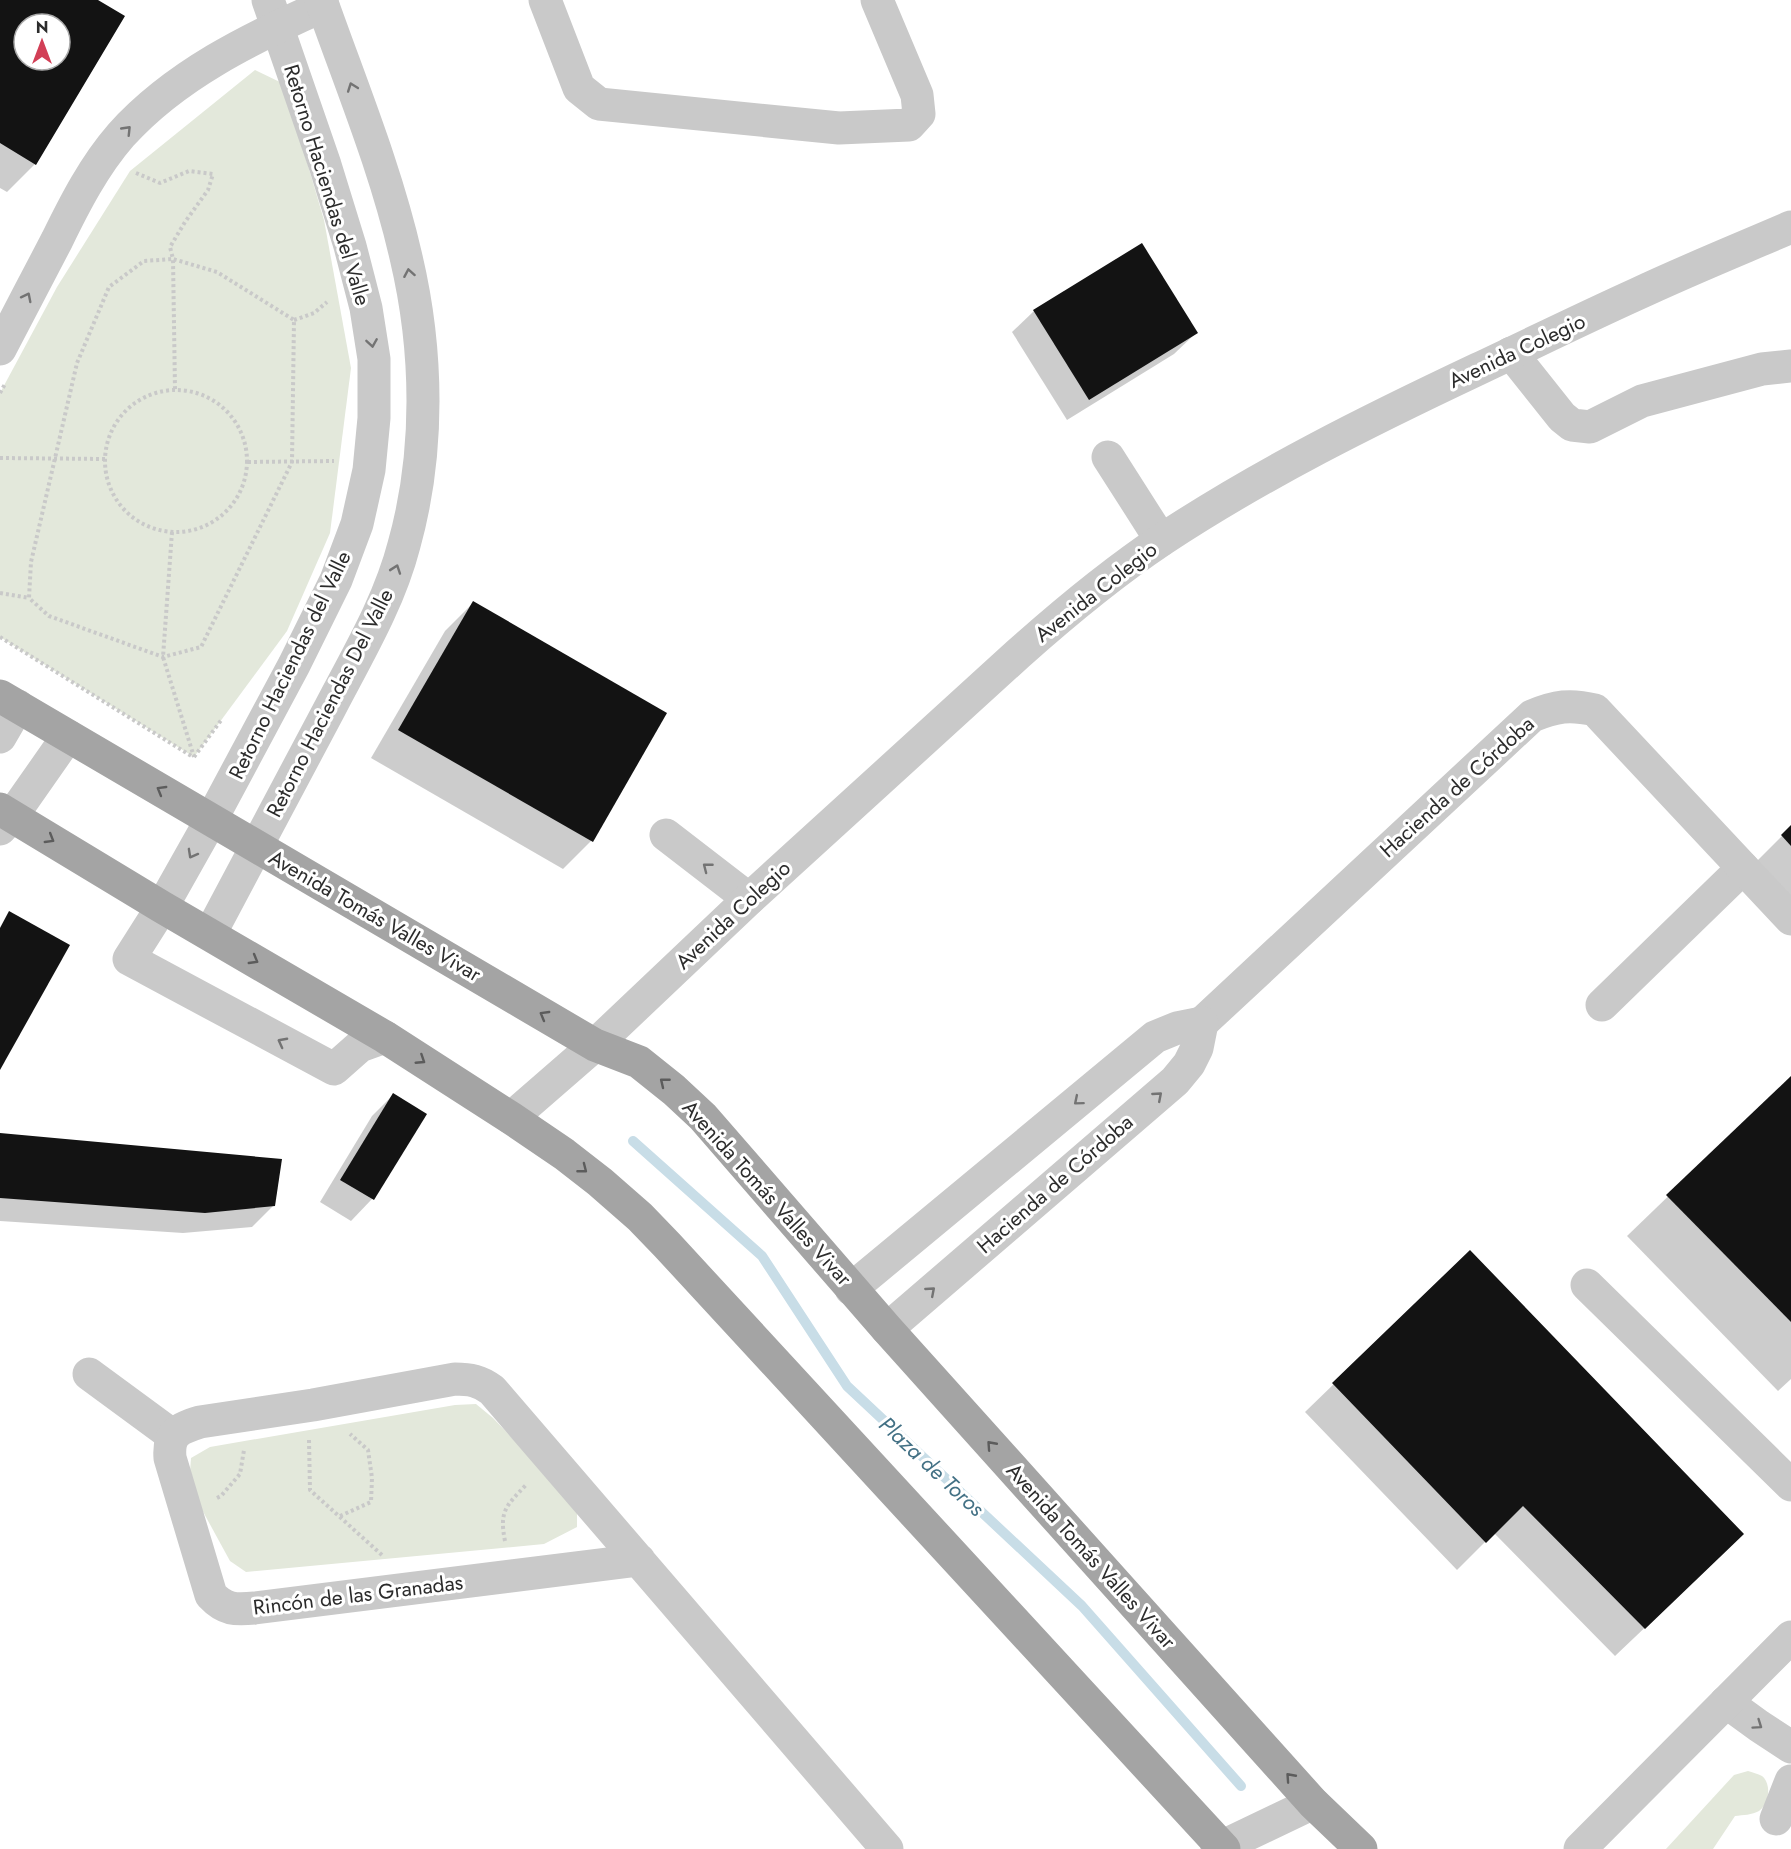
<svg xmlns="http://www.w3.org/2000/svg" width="1791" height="1849" viewBox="0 0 1791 1849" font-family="Jost,sans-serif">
	<rect width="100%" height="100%" fill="#fff"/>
	<!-- green -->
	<g fill="#e3e8db">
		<path d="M 255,70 L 284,84 L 324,220 L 351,368 L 330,533 L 287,631 L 194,757 L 0,637 L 0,393 L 57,287 L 130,171 Z"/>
		<path d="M 476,1404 L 493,1418 L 577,1506 L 577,1527 L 544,1544 L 246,1572 L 230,1561 L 189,1486 L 191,1458 L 210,1447 L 455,1405 Z"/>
		<path d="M 1748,1771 C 1752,1772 1758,1774 1762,1776 C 1772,1784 1769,1804 1759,1811 C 1752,1815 1743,1815 1735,1816 L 1713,1849 L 1666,1849 L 1734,1775 Z"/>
	</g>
	<!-- shadow -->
	<g fill="#0003" fill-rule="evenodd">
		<path d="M 0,0 L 95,0 L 35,164 L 7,192 L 0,188 ZM 24,24 L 60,24 L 60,60 L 24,60 Z"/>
		<path d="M 1034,311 L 1196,333 L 1174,354 L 1067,420 L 1012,332 Z"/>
		<path d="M 473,603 L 665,714 L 591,841 L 563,869 L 371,758 L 445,631 Z"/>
		<path d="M 1791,827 L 1791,903 L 1754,864 Z"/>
		<path d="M 1791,1078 L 1791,1379 L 1778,1391 L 1627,1236 Z"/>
		<path d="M 393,1095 L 425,1114 L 372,1199 L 351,1221 L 320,1202 L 372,1116 Z"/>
		<path d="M 0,1134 L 273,1206 L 252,1227 L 183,1233 L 0,1221 Z"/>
		<path d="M 1470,1252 L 1714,1562 L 1615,1656 L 1494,1533 L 1457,1570 L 1305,1412 Z"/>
	</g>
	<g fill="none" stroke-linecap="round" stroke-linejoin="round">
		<!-- stream -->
		<path stroke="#c8dde7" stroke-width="10" d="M 633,1141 L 762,1256 L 847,1386 L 1082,1606 L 1241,1786"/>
	</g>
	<!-- building -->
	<g fill="#131313" fill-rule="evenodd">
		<path d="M 0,0 L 98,0 L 125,16 L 36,165 L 0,143 ZM 24,24 L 60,24 L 60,60 L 24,60 Z"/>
		<path d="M 1142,243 L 1198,333 L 1089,400 L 1033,310 Z"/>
		<path d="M 473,601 L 667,713 L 593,842 L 398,730 Z"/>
		<path d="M 1791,825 L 1791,846 L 1781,835 Z"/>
		<path d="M 9,911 L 70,945 L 0,1070 L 0,928 Z"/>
		<path d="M 1791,1076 L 1791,1322 L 1666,1195 Z"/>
		<path d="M 393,1093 L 427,1114 L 374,1200 L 340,1180 Z"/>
		<path d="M 0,1133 L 282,1159 L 275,1206 L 205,1213 L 0,1198 Z"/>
		<path d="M 1470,1250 L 1744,1534 L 1645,1629 L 1523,1506 L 1486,1543 L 1332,1383 Z"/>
	</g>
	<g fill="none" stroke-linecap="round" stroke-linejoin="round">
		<!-- path -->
		<g stroke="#c9c9c9" stroke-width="4" stroke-dasharray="3 3" stroke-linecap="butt">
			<path d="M 136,173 L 160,183 L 189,171 L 213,174 L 208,190 L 185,222 L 170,247 L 173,259 L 217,272 L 294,320 L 292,462 L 201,647 L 163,657 L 49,616 L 29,598 L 31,562 L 77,363 L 109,287 L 144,261 L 173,259 L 175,390"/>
			<path d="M 294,320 L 314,313 L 327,302"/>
			<circle cx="176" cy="461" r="71"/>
			<path d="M 0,393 L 5,384"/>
			<path d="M 0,458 L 106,459"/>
			<path d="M 248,462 L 334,461"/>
			<path d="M 172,532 L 163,657 L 194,757"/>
			<path d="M 0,593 L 29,598"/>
			<path d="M 0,637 L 193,757"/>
			<path d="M 194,757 L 222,719"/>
			<path d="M 309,1440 L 310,1490 L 383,1556"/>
			<path d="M 217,1498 L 221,1496 L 240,1474 L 244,1450"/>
			<path d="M 340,1516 L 371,1502 L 372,1478 L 368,1450 L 350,1434"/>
			<path d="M 505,1541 C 499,1511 506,1506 526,1485"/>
		</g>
		<!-- minor -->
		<g stroke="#c9c9c9" stroke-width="33">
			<path d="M 268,0 L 325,165 L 350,246 L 366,308 L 374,359 L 374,418 L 369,470 L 357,524 L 336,580 L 294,665 L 211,820 L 162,907 L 129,959 L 334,1069 L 360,1046 L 385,1037"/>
			<path d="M 545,0 L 579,88 L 599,104 L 839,128 L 909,125 L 919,114 L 917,95 L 877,0"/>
			<path d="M 0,349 C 19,313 38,276 57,240 C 75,203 94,166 121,135 C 175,75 251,38 323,6"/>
			<path d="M 1511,353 L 1562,417 L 1572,425 L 1590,427 L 1642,401 L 1762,369 L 1791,366"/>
			<path d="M 1108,457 L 1161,540"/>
			<path d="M 0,737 L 18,706"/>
			<path d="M 0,829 L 12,816 L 68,736"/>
			<path d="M 666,835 L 749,899"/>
			<path d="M 210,934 C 250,859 290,784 330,708 C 357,656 389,603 404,545 C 430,452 428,350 406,257 C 386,169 351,85 321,0"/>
			<path d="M 1602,1005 L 1743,868"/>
			<path d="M 1202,1023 L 1532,716 C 1556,706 1570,704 1595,710 L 1791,919"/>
			<path d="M 511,1118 L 595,1045 L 749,899 L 1018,654 C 1064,613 1112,573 1163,539 C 1263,473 1370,420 1478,369 C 1531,344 1584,318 1637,294 C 1688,270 1740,249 1791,227"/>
			<path d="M 1587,1285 L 1791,1485"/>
			<path d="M 851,1289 L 1155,1037 L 1177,1028 L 1202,1023 L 1197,1048 L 1189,1064 L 1175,1081 L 887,1329"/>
			<path d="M 89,1374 L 172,1435"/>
			<path d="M 639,1560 L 255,1608 C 235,1610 225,1610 211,1595 L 170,1458 C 168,1433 178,1429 200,1422 L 313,1405 L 455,1379 C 470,1379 480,1381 492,1390 L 887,1849"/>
			<path d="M 1726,1702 L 1759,1726 L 1791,1747"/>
			<path d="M 1776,1819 L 1791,1781"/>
			<path d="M 1217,1849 L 1313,1803"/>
			<path d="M 1580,1849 L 1791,1637"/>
		</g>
		<!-- major -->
		<g stroke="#a4a4a4" stroke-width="33">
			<path d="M 0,696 L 595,1045 L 639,1062 L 674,1090 L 703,1117 L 887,1329 L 1313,1803 L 1361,1849"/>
			<path d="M 0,809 L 162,907 L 385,1037 L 511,1118 L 564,1154 L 600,1182 L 640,1217 L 667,1245 L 1224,1849"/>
		</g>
	</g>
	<!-- one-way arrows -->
	<defs><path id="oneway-chevron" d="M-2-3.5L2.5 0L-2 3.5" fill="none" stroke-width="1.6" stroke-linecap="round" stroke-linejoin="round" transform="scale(1.5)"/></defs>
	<g stroke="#737373">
		<use href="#oneway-chevron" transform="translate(352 87) rotate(-110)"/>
		<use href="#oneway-chevron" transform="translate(127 130) rotate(-46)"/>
		<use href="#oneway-chevron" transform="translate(409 273) rotate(-100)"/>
		<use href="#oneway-chevron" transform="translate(27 297) rotate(-63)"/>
		<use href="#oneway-chevron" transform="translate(372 343) rotate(81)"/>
		<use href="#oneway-chevron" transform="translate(396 569) rotate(-71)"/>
		<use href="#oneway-chevron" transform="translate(192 854) rotate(119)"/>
		<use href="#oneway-chevron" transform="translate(707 867) rotate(-142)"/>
		<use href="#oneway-chevron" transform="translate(282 1042) rotate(-152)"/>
		<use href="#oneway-chevron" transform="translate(1158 1096) rotate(-41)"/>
		<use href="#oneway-chevron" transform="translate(1078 1101) rotate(140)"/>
		<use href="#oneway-chevron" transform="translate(931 1291) rotate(-41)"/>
		<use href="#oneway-chevron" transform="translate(1758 1725) rotate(35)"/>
	</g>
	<g stroke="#5c5c5c">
		<use href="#oneway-chevron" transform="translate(161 790) rotate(-150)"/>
		<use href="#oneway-chevron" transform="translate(50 839) rotate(31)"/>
		<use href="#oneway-chevron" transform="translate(254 960) rotate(30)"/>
		<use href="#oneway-chevron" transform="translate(544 1015) rotate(-150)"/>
		<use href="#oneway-chevron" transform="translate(421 1060) rotate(33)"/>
		<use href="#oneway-chevron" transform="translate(664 1082) rotate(-141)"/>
		<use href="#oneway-chevron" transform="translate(583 1169) rotate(38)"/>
		<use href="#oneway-chevron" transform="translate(991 1445) rotate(-132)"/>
		<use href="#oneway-chevron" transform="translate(1290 1777) rotate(-132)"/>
	</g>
	<g text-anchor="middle" stroke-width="6" stroke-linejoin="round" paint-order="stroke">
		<!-- street labels -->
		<g font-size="21" fill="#2c2c2c" stroke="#fff">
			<text transform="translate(327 185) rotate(73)" y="7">Retorno Haciendas del Valle</text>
			<text transform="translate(1517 351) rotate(-25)" y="7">Avenida Colegio</text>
			<text transform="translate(1096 592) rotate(-38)" y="7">Avenida Colegio</text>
			<text transform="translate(290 665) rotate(-64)" y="7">Retorno Haciendas del Valle</text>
			<text transform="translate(330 703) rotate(-63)" y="7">Retorno Haciendas Del Valle</text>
			<text transform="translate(1457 787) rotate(-42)" y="7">Hacienda de Córdoba</text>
			<text transform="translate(733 915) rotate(-43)" y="7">Avenida Colegio</text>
			<text transform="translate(375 916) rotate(30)" y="7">Avenida Tomás Valles Vivar</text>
			<text transform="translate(1055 1184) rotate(-41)" y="7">Hacienda de Córdoba</text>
			<text transform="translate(767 1193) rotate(48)" y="7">Avenida Tomás Valles Vivar</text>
			<text transform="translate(1091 1556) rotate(48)" y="7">Avenida Tomás Valles Vivar</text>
			<text transform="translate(358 1595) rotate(-7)" y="7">Rincón de las Granadas</text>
		</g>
		<!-- water labels -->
		<g font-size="22" font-style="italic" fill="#437185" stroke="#fff">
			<text transform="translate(932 1466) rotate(43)" y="8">Plaza de Toros</text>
		</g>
	</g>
	<!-- north arrow -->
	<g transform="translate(42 42)"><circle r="28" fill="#ffffff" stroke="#ababab" stroke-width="1.5"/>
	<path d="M0-4.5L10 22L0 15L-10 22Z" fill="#d23f56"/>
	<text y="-9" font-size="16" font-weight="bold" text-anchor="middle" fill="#2c2c2c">N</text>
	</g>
</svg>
